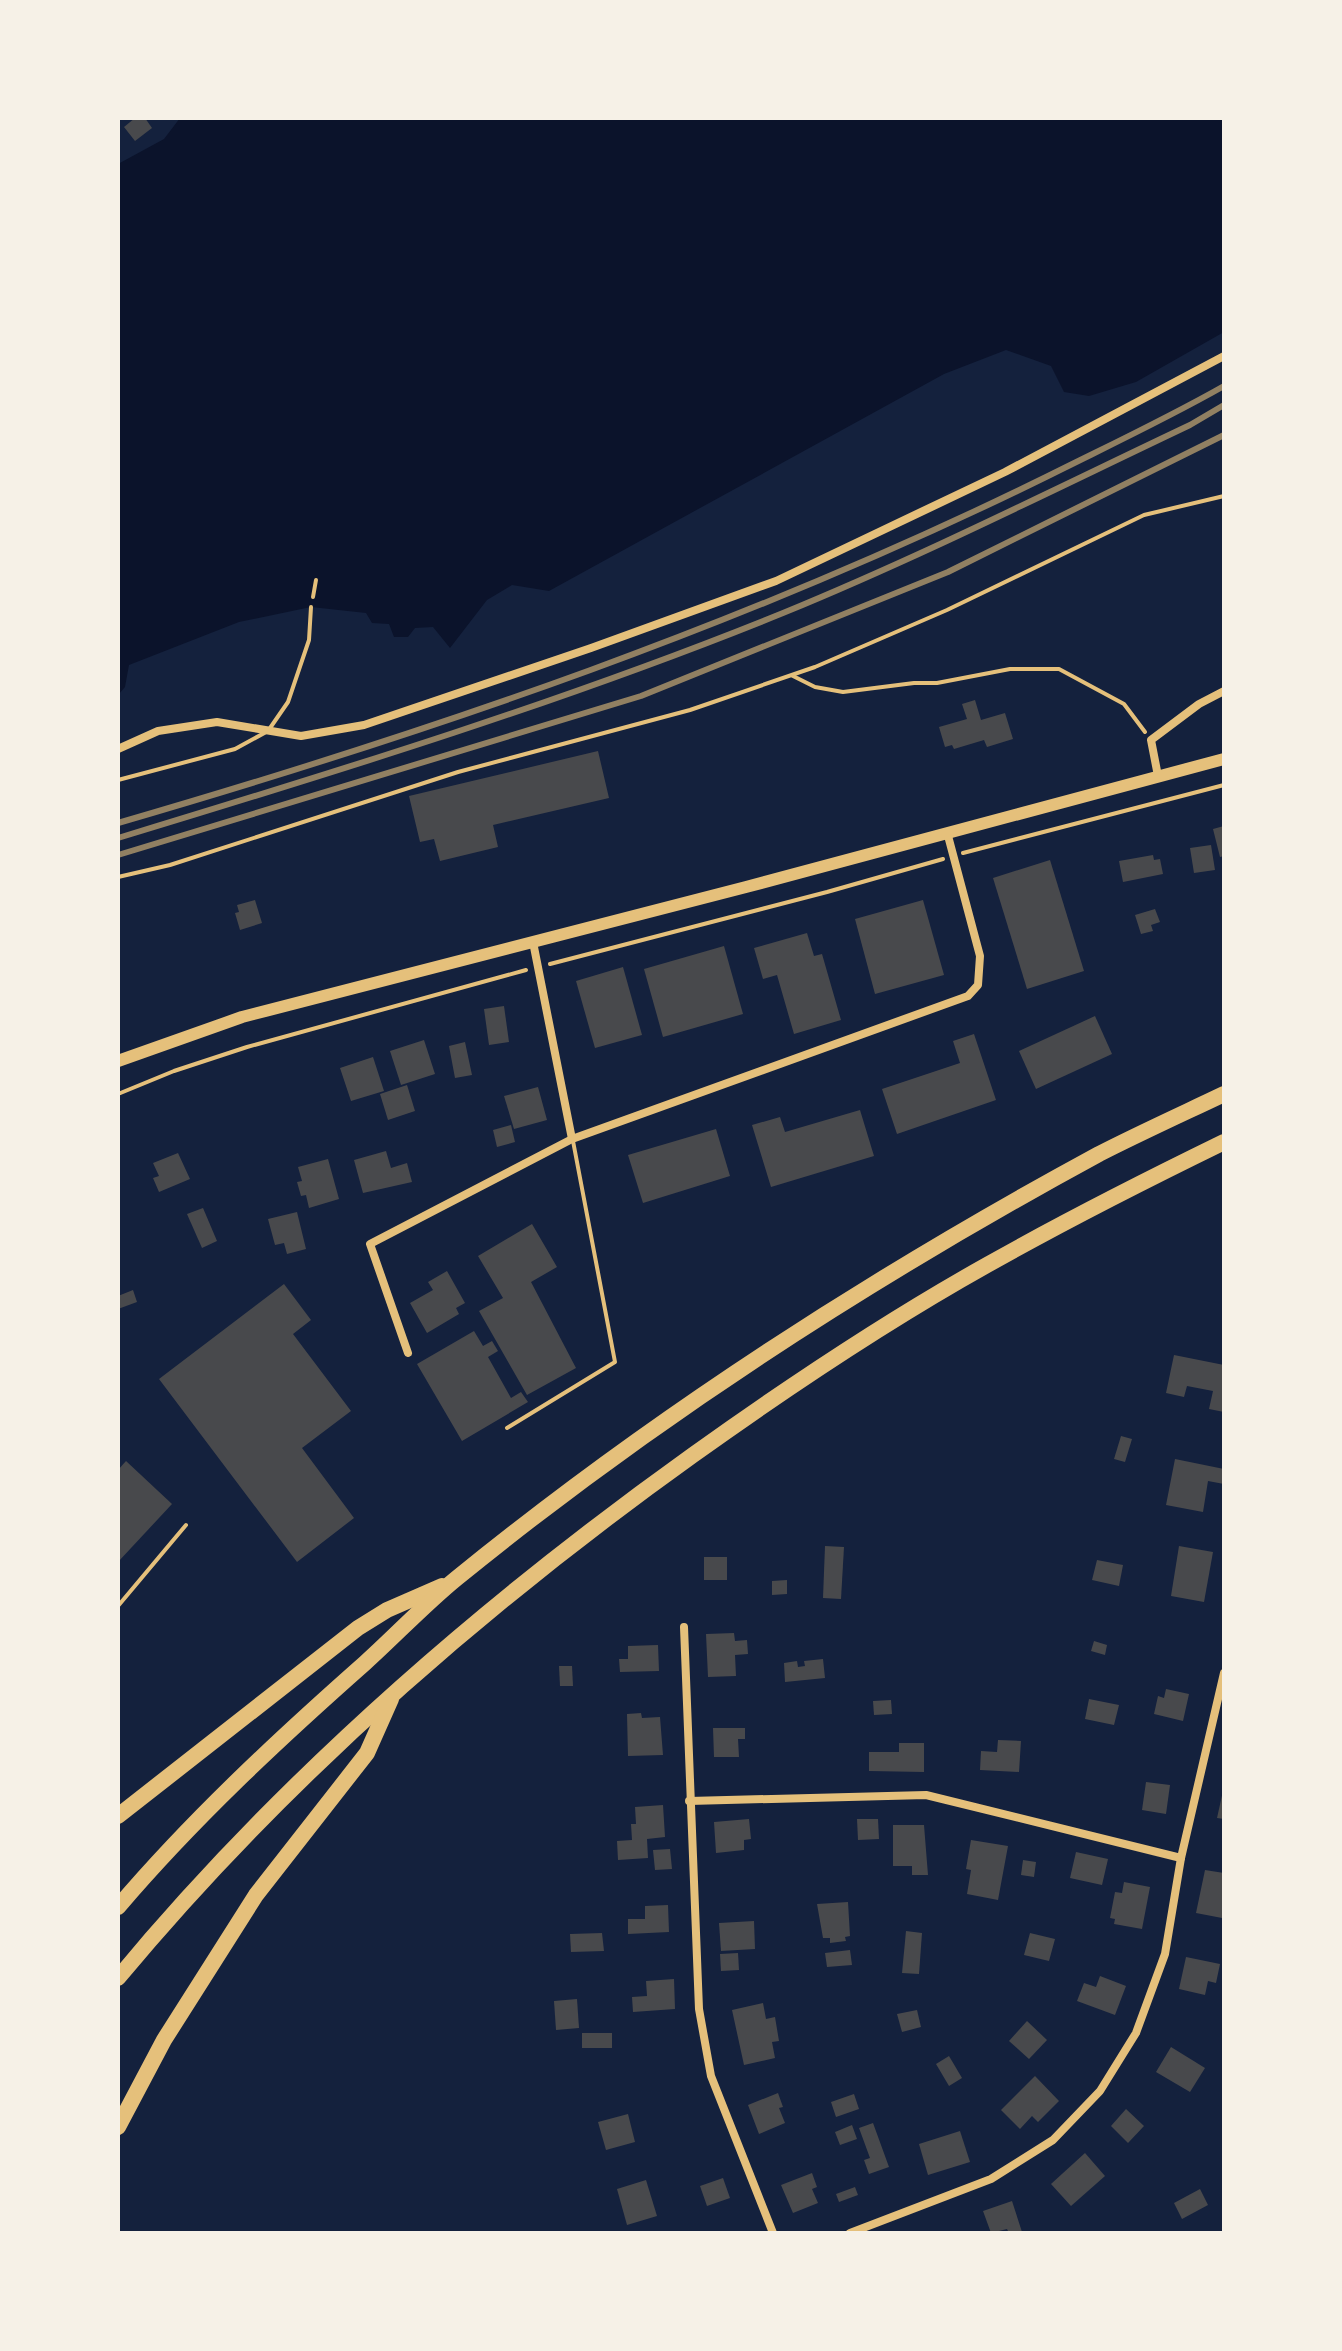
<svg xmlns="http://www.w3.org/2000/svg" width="1342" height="2351" viewBox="0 0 1342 2351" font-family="Quicksand,sans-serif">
	<rect width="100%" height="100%" fill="#14213d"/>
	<!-- water -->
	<path fill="#0b132b" d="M 180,118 L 1224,118 L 1224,332 L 1136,382 L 1089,396 L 1064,392 L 1051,366 L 1006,350 L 944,374 L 549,591 L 512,585 L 487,600 L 450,648 L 433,627 L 415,628 L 408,637 L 394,637 L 389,624 L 372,623 L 366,613 L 311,607 L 239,622 L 129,665 L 125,687 L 118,695 L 118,164 L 164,139 Z"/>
	<!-- building -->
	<g fill="#48494c">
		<path d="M 135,118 L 145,118 L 152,128 L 135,141 L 124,127 Z"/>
		<path d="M 975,700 L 981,720 L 1005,713 L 1013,739 L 987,747 L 984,740 L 954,749 L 952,745 L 945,747 L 939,727 L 967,719 L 962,704 Z"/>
		<path d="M 598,751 L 609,798 L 493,825 L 498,847 L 440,861 L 434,839 L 420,842 L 409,796 Z"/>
		<path d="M 1224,826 L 1224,856 L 1220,857 L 1213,829 Z"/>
		<path d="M 1211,845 L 1215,870 L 1194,873 L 1190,848 Z"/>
		<path d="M 1153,855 L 1154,860 L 1160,859 L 1163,874 L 1123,882 L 1119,861 Z"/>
		<path d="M 1050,860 L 1084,971 L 1027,989 L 993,878 Z"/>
		<path d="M 255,900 L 262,923 L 240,930 L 235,913 L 239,912 L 237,905 Z"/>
		<path d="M 923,900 L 944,975 L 875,994 L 855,919 Z"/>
		<path d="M 1155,909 L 1160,922 L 1151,925 L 1153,931 L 1141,934 L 1135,915 Z"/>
		<path d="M 807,933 L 814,956 L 822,954 L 841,1020 L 794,1034 L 777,975 L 763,979 L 754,948 Z"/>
		<path d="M 724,946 L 743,1014 L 663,1037 L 644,969 Z"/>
		<path d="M 623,967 L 642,1035 L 595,1048 L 576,981 Z"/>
		<path d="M 504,1006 L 509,1042 L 489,1045 L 484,1009 Z"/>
		<path d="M 1095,1016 L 1112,1054 L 1036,1089 L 1019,1051 Z"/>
		<path d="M 974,1034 L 996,1100 L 897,1134 L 882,1089 L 960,1063 L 953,1041 Z"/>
		<path d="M 424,1040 L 435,1074 L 401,1085 L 390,1051 Z"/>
		<path d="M 465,1042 L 472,1075 L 455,1078 L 449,1046 Z"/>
		<path d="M 373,1057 L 384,1091 L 351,1101 L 340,1068 Z"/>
		<path d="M 407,1085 L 415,1111 L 388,1120 L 380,1094 Z"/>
		<path d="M 538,1087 L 547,1120 L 514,1129 L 504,1096 Z"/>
		<path d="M 860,1110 L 874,1156 L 771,1187 L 752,1125 L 780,1117 L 785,1132 Z"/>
		<path d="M 511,1125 L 515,1142 L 497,1147 L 493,1130 Z"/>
		<path d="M 716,1129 L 730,1176 L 643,1203 L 628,1155 Z"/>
		<path d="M 386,1151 L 391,1168 L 407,1163 L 412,1182 L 363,1193 L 354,1160 Z"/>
		<path d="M 178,1153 L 190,1179 L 159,1192 L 153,1178 L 159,1176 L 153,1163 Z"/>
		<path d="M 328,1159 L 339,1199 L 309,1208 L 306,1195 L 301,1196 L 297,1182 L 302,1181 L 298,1167 Z"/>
		<path d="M 203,1208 L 217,1241 L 202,1248 L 187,1214 Z"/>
		<path d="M 297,1212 L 306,1249 L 287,1254 L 284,1243 L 275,1245 L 268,1219 Z"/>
		<path d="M 532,1224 L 557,1267 L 531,1282 L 576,1368 L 527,1395 L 479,1311 L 503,1298 L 478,1256 Z"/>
		<path d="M 447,1271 L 465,1303 L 456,1308 L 459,1314 L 427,1333 L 410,1303 L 433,1290 L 428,1282 Z"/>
		<path d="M 284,1284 L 311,1320 L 293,1334 L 351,1411 L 302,1448 L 354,1518 L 297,1562 L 159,1379 Z"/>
		<path d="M 133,1290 L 137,1302 L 118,1309 L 118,1296 Z"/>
		<path d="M 474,1331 L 483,1346 L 492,1341 L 498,1351 L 488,1357 L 511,1398 L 521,1392 L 528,1402 L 462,1441 L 417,1364 Z"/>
		<path d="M 1174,1355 L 1224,1365 L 1224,1412 L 1209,1409 L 1213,1391 L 1187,1386 L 1184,1397 L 1166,1393 Z"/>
		<path d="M 1121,1436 L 1132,1439 L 1125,1462 L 1114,1459 Z"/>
		<path d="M 1175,1459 L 1224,1469 L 1224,1484 L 1208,1481 L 1203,1512 L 1166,1505 Z"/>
		<path d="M 126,1461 L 172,1504 L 118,1562 L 118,1470 Z"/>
		<path d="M 825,1546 L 844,1547 L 841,1599 L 823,1598 Z"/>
		<path d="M 1179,1546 L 1213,1552 L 1204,1602 L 1171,1596 Z"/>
		<rect x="704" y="1557" width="23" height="23"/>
		<path d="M 1097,1560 L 1123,1565 L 1119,1586 L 1092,1580 Z"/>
		<path d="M 787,1580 L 787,1594 L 772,1595 L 772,1581 Z"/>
		<path d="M 734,1633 L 735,1641 L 747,1640 L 748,1654 L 735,1655 L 736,1676 L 708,1677 L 706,1634 Z"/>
		<path d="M 1094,1641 L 1107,1645 L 1105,1655 L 1091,1651 Z"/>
		<path d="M 658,1645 L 659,1671 L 620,1672 L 619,1659 L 628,1659 L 628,1646 Z"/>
		<path d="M 823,1659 L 825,1678 L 785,1682 L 784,1663 L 797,1661 L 798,1667 L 805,1666 L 804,1661 Z"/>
		<path d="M 559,1666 L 572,1666 L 573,1686 L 560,1686 Z"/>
		<path d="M 1166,1689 L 1189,1694 L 1183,1721 L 1154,1714 L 1158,1696 L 1164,1698 Z"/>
		<path d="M 1089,1699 L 1119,1705 L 1114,1725 L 1085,1719 Z"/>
		<path d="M 891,1700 L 892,1714 L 874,1715 L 873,1701 Z"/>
		<path d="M 641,1713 L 642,1718 L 660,1717 L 663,1755 L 628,1756 L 627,1714 Z"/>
		<path d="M 713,1728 L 745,1728 L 745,1739 L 738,1739 L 739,1757 L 714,1757 Z"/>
		<path d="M 998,1740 L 1021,1741 L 1019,1772 L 980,1770 L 981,1751 L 997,1752 Z"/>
		<path d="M 899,1743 L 924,1743 L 924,1772 L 869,1771 L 869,1752 L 899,1752 Z"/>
		<path d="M 1146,1782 L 1170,1785 L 1166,1814 L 1142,1810 Z"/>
		<path d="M 1223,1791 L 1224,1792 L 1224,1819 L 1217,1818 Z"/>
		<path d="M 663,1805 L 665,1837 L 647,1839 L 648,1858 L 618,1860 L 617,1841 L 632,1840 L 631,1824 L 636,1824 L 635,1807 Z"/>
		<path d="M 749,1819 L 751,1839 L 744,1840 L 744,1850 L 716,1853 L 714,1822 Z"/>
		<path d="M 857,1819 L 878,1819 L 879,1839 L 858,1840 Z"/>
		<path d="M 893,1825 L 924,1825 L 928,1875 L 912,1875 L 912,1866 L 893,1866 Z"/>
		<path d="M 971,1840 L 1008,1846 L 998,1900 L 967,1894 L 971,1870 L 966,1869 Z"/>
		<path d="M 670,1849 L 672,1869 L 655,1870 L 653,1850 Z"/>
		<path d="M 1076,1852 L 1108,1859 L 1102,1885 L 1070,1878 Z"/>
		<path d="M 1023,1860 L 1036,1862 L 1034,1877 L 1021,1875 Z"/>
		<path d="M 1205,1870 L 1224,1873 L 1222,1918 L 1196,1913 Z"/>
		<path d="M 1124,1882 L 1150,1887 L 1142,1929 L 1114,1924 L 1115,1919 L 1110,1918 L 1115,1892 L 1122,1893 Z"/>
		<path d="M 848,1902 L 850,1936 L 845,1937 L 846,1941 L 830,1943 L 830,1938 L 823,1938 L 817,1904 Z"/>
		<path d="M 668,1905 L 669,1932 L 628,1934 L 628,1919 L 645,1919 L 645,1906 Z"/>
		<path d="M 754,1921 L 755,1949 L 721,1951 L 719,1923 Z"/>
		<path d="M 906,1931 L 922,1933 L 919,1974 L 902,1973 Z"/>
		<path d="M 602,1933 L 604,1951 L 571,1952 L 570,1934 Z"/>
		<path d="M 1030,1933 L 1055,1939 L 1049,1961 L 1024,1955 Z"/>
		<path d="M 850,1950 L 852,1965 L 827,1967 L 825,1953 Z"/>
		<path d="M 738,1953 L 739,1970 L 721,1971 L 720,1954 Z"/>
		<path d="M 1186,1957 L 1220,1964 L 1216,1983 L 1208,1981 L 1205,1995 L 1179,1989 Z"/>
		<path d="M 1100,1976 L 1126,1986 L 1115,2015 L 1077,2001 L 1084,1983 L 1096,1987 Z"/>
		<path d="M 674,1979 L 675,2009 L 633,2012 L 632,1997 L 647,1996 L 646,1981 Z"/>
		<path d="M 577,1999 L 579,2028 L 556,2030 L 554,2001 Z"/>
		<path d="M 763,2003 L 766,2019 L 775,2017 L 779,2041 L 772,2042 L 775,2058 L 744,2065 L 732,2010 Z"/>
		<path d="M 917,2010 L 921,2027 L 902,2032 L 897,2014 Z"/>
		<path d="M 1027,2021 L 1047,2040 L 1029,2059 L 1009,2041 Z"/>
		<rect x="582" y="2033" width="30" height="15"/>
		<path d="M 1171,2047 L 1205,2068 L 1190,2092 L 1156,2072 Z"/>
		<path d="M 949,2056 L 962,2078 L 949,2086 L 936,2064 Z"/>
		<path d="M 1035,2076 L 1059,2101 L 1038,2122 L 1032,2116 L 1020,2129 L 1001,2110 Z"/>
		<path d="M 778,2093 L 783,2107 L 779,2108 L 785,2123 L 759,2134 L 748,2105 Z"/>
		<path d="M 854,2094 L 859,2109 L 836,2117 L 831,2102 Z"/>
		<path d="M 1126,2109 L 1144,2126 L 1128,2143 L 1111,2126 Z"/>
		<path d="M 628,2114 L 635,2142 L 606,2150 L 598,2122 Z"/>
		<path d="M 873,2123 L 889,2167 L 869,2174 L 864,2160 L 870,2158 L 859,2128 Z"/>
		<path d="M 852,2125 L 857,2139 L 840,2145 L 835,2132 Z"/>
		<path d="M 960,2131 L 970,2162 L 928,2175 L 919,2144 Z"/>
		<path d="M 1085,2153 L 1105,2176 L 1071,2206 L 1051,2184 Z"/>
		<path d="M 812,2173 L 817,2187 L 812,2189 L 818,2203 L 793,2213 L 781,2185 Z"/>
		<path d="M 723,2178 L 730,2198 L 707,2206 L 700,2186 Z"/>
		<path d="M 646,2180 L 657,2216 L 627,2225 L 617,2189 Z"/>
		<path d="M 855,2187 L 858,2195 L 839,2202 L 836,2194 Z"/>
		<path d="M 1200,2189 L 1208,2205 L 1182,2219 L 1174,2203 Z"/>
		<path d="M 1012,2201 L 1022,2232 L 1009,2233 L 1007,2229 L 991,2233 L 983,2211 Z"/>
	</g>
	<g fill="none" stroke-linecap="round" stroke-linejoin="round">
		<!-- path -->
		<g stroke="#e5c07b" stroke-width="4">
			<path d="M 313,597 L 316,580"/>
			<path d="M 793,676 L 815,687 L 843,692 L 914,683 L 937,683 L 1010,669 L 1059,669 L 1124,704 L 1145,732"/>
			<path d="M 963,853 L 1224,785"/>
			<path d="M 118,877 L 170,865 L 458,772 L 690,710 L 815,667 L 947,610 L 1144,515 L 1224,496"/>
			<path d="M 550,964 L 827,892 L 943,859"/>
			<path d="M 118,1094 L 174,1071 L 247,1047 L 526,970"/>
		</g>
		<!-- service -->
		<g stroke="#e5c07b" stroke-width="4">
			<path d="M 118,780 L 235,749 L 268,731 L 288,702 L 309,640 L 311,607"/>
			<path d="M 507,1428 L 615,1362 L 573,1141"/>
			<path d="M 118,1606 L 186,1525"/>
		</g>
		<!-- minor -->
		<g stroke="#e5c07b" stroke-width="8">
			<path d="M 118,749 L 158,731 L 217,722 L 301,736 L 364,725 L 591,648 L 776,581 L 1005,472 L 1224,356"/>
			<path d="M 1158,776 L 1151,740 L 1199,704 L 1224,691"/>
			<path d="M 533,942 L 572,1139"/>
			<path d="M 408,1353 L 370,1244 L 572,1139 L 968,996 L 978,985 L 980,956 L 947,832"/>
			<path d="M 684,1627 L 699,2009 L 711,2076 L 773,2233"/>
			<path d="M 689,1801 L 926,1795 L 1181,1858"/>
			<path d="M 850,2233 L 991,2179 L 1053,2140 L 1100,2091 L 1136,2033 L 1165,1954 L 1181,1858 L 1224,1673"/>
		</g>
		<!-- secondary -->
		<path stroke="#e5c07b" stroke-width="12" d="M 118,1061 L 242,1017 L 746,887 L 1224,759"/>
		<!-- motorway -->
		<g stroke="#e5c07b" stroke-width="16">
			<path d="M 118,1816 L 358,1628 L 387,1610 L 442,1586"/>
			<path d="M 118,1907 C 193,1819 279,1739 365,1663 C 396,1635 425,1604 457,1578 C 656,1416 874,1276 1099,1154 C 1140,1133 1182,1114 1224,1094"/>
			<path d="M 118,1978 C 284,1778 482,1606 693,1455 C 788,1387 885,1322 987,1265 C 1065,1221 1144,1181 1224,1142"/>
			<path d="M 118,2127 L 164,2040 L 256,1895 L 367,1753 L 391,1699"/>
		</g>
		<!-- rail -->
		<g stroke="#918062" stroke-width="6">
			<path d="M 118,823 C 438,730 747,624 1046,477 C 1106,447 1166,419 1224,386"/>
			<path d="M 118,838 C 342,770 566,701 783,613 C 922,556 1055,489 1190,425 L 1224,405"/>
			<path d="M 118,855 L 641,696 L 948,572 L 1224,435"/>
		</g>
	</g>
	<!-- border -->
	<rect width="1342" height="2351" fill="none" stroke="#f6f1e7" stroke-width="240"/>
</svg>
